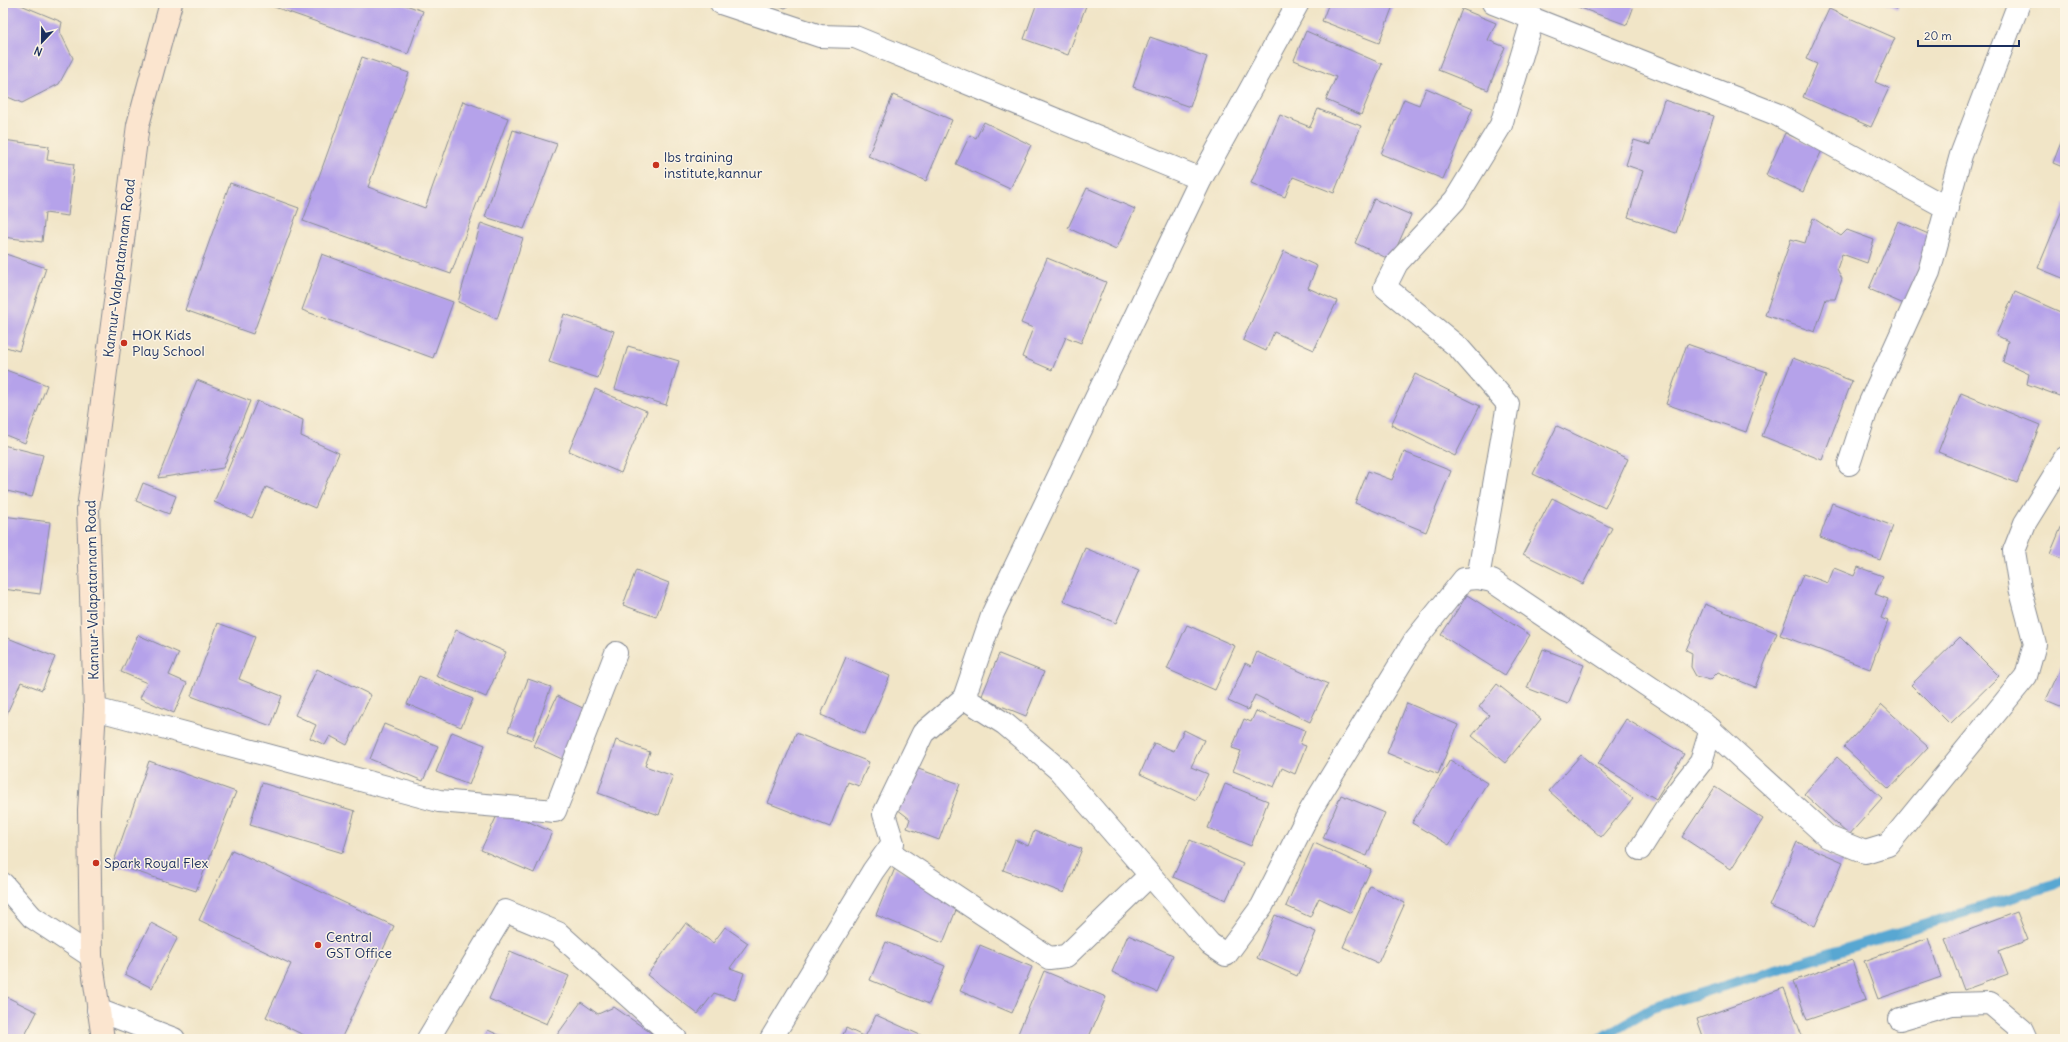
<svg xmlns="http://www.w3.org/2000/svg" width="2068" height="1042" viewBox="0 0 2068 1042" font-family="Delius,sans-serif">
	<rect width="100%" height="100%" fill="#fcf5e5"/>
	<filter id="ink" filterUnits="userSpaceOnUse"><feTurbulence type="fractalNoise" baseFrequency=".025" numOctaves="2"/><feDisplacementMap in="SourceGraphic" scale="8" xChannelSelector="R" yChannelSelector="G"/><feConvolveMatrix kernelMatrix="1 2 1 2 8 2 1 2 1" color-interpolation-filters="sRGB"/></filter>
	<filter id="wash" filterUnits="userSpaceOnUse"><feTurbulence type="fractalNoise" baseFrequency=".012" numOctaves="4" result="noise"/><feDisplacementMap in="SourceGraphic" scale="16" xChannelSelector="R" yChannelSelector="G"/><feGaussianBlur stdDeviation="0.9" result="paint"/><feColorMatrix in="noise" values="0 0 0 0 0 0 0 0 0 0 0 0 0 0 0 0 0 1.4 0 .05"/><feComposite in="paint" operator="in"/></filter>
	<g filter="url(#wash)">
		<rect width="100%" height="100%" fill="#f1e5c7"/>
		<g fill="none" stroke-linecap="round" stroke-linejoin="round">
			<!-- stream -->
			<path stroke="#58a7d2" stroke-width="10" d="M 1600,1039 L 1652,1008 L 2054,885 L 2065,879"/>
		</g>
		<g id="blocks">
			<!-- building -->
			<g fill="#b5a2ea">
				<path d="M 3,3 L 16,3 L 62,22 L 60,32 L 73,58 L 59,84 L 22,103 L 3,95 Z"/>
				<path d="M 263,3 L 400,3 L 423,11 L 408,54 Z"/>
				<path d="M 773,3 L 794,3 L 785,8 Z"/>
				<path d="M 1037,3 L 1087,3 L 1068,55 L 1024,39 Z"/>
				<path d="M 1329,3 L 1394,3 L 1379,43 L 1322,21 Z"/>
				<path d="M 1567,3 L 1635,3 L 1627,25 Z"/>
				<path d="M 1884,3 L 1900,3 L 1897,9 Z"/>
				<path d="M 1462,9 L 1496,23 L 1488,40 L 1505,47 L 1488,90 L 1438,70 Z"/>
				<path d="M 1829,9 L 1895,38 L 1875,82 L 1889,88 L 1871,127 L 1803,97 L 1817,64 L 1806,59 Z"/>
				<path d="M 1306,31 L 1382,64 L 1361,115 L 1326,100 L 1336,77 L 1294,60 Z"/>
				<path d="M 1150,37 L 1207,57 L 1190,107 L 1133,87 Z"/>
				<path d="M 362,57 L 409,73 L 368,187 L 425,208 L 463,101 L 508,118 L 451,274 L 303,221 Z"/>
				<path d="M 1426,88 L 1473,108 L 1443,179 L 1381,154 L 1404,99 L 1419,105 Z"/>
				<path d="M 893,95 L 952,120 L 926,181 L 868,156 Z"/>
				<path d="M 1664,100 L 1714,116 L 1676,233 L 1628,217 L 1643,171 L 1626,165 L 1634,140 L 1650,145 Z"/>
				<path d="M 1318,109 L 1361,126 L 1334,193 L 1293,177 L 1285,197 L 1251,183 L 1280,115 L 1310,127 Z"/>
				<path d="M 984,122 L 1031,145 L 1010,189 L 956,164 L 970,135 L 976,138 Z"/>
				<path d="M 513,130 L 557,144 L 524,229 L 485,217 Z"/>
				<path d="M 2065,132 L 2065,168 L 2053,163 Z"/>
				<path d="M 1785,133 L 1822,150 L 1803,192 L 1766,175 Z"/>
				<path d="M 3,140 L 49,146 L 47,160 L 74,164 L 68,216 L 45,213 L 42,242 L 3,237 Z"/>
				<path d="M 230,183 L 299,208 L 253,334 L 185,310 Z"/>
				<path d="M 1087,188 L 1135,209 L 1116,250 L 1068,228 Z"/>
				<path d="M 1374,199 L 1411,215 L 1391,260 L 1355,243 Z"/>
				<path d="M 2065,203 L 2065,279 L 2038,268 Z"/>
				<path d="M 1813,218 L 1841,236 L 1847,230 L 1874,240 L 1867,263 L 1842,254 L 1837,269 L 1842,279 L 1835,299 L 1826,299 L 1815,332 L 1765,315 L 1791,239 L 1805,243 Z"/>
				<path d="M 1898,221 L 1940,239 L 1911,307 L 1869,289 Z"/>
				<path d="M 481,223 L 523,238 L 497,319 L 458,302 Z"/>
				<path d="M 1284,251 L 1317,266 L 1308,288 L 1337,301 L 1314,350 L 1274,332 L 1266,351 L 1243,340 Z"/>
				<path d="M 3,253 L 46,268 L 19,351 L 3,346 Z"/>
				<path d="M 322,254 L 453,302 L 433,358 L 302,310 Z"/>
				<path d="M 1047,258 L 1106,282 L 1081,343 L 1066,337 L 1052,370 L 1022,357 L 1033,328 L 1021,323 Z"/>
				<path d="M 2015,292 L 2065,314 L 2065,391 L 2062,397 L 2027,384 L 2029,374 L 2003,362 L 2008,341 L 1996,335 Z"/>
				<path d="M 564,314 L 614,331 L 598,378 L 549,362 Z"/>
				<path d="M 1687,344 L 1767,372 L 1746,432 L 1666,404 Z"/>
				<path d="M 628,346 L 679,361 L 666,405 L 615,389 Z"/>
				<path d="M 1793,358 L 1852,381 L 1822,460 L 1762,436 Z"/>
				<path d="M 3,369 L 47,385 L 25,443 L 3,434 Z"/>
				<path d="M 1415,374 L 1480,406 L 1455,456 L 1391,425 Z"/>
				<path d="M 197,380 L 250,401 L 223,468 L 158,478 Z"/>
				<path d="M 595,389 L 647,411 L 621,473 L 569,451 Z"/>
				<path d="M 1961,393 L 2040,425 L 2017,483 L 1938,452 Z"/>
				<path d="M 257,401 L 303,420 L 301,436 L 339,453 L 315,508 L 266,487 L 252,518 L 214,502 Z"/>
				<path d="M 1557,426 L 1628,459 L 1605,508 L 1533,474 Z"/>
				<path d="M 3,445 L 43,455 L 32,497 L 3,490 Z"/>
				<path d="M 1404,452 L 1451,471 L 1426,532 L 1355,503 L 1368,471 L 1392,480 Z"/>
				<path d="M 143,483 L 176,496 L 169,514 L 136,501 Z"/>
				<path d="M 1552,498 L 1612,528 L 1583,584 L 1523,554 Z"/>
				<path d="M 1832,503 L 1893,526 L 1880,560 L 1820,537 Z"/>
				<path d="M 3,516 L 50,522 L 40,594 L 3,589 Z"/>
				<path d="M 2065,518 L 2065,560 L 2050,554 Z"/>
				<path d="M 1085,548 L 1139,570 L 1116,623 L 1063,601 Z"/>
				<path d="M 1858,567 L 1883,576 L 1875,594 L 1888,599 L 1881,618 L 1888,621 L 1870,669 L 1780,635 L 1803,574 L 1828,583 L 1834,568 L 1854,576 Z"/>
				<path d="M 636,570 L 669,583 L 656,617 L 623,605 Z"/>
				<path d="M 1467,595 L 1530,635 L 1505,675 L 1441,635 Z"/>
				<path d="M 1705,604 L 1777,633 L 1755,687 L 1718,672 L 1710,680 L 1696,676 L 1691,667 L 1692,653 L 1686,650 Z"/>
				<path d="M 218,623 L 255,637 L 239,679 L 282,696 L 271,726 L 191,696 Z"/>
				<path d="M 1187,625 L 1235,646 L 1215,690 L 1167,669 Z"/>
				<path d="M 456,630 L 506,652 L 486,697 L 436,676 Z"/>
				<path d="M 138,635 L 179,653 L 169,675 L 187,683 L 174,713 L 140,698 L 147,683 L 121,672 Z"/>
				<path d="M 3,636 L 55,657 L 42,690 L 21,682 L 3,722 Z"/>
				<path d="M 1960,637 L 1999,676 L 1950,724 L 1911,685 Z"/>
				<path d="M 1543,649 L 1584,665 L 1568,704 L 1527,688 Z"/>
				<path d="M 1257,652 L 1328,684 L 1310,722 L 1255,695 L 1248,710 L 1228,701 L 1245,663 L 1251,666 Z"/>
				<path d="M 999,654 L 1044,672 L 1026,716 L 981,698 Z"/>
				<path d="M 846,657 L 890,676 L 865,734 L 821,715 Z"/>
				<path d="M 2065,659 L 2065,708 L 2046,700 Z"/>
				<path d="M 317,669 L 371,695 L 347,745 L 330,736 L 325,745 L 310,738 L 316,725 L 295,715 Z"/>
				<path d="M 419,676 L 473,699 L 461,727 L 407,704 Z"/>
				<path d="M 528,679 L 551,687 L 532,740 L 508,731 Z"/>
				<path d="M 1497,684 L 1541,719 L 1505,763 L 1472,736 L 1489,715 L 1479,707 Z"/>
				<path d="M 557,696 L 587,710 L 564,760 L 534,746 Z"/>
				<path d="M 1407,703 L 1458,725 L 1438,774 L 1387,753 Z"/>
				<path d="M 1882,705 L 1928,747 L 1889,789 L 1844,747 Z"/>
				<path d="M 1256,711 L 1305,730 L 1300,744 L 1306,746 L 1295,774 L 1282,768 L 1274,787 L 1233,771 L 1241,751 L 1232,748 L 1244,719 L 1251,722 Z"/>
				<path d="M 1626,719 L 1684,754 L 1656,799 L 1598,764 Z"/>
				<path d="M 384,724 L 438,746 L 423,781 L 370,759 Z"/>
				<path d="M 1184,730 L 1204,740 L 1191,767 L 1208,774 L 1196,800 L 1140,774 L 1154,743 L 1174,751 Z"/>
				<path d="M 452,732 L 485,745 L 469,785 L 436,772 Z"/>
				<path d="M 796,733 L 869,762 L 859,786 L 848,782 L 830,827 L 768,803 Z"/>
				<path d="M 616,740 L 650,752 L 645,766 L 673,776 L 659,815 L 598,793 Z"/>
				<path d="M 1581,755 L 1633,799 L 1601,837 L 1549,791 Z"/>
				<path d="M 1837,757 L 1882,798 L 1849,835 L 1804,794 Z"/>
				<path d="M 1450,760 L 1487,783 L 1449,845 L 1412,823 Z"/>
				<path d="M 149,761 L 236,792 L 196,891 L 113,864 Z"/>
				<path d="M 913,767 L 960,784 L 939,840 L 907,828 L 910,819 L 897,809 Z"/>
				<path d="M 262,783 L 355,811 L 343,853 L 250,825 Z"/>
				<path d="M 1225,784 L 1268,801 L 1251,846 L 1208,828 Z"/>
				<path d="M 1715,787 L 1763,819 L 1731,869 L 1682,837 Z"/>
				<path d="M 1341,795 L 1385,813 L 1367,856 L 1323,838 Z"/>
				<path d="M 500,809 L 552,832 L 534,873 L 481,850 Z"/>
				<path d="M 1034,831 L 1082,849 L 1064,893 L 1003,870 L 1015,840 L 1028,846 Z"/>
				<path d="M 1190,840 L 1243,864 L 1226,900 L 1173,877 Z"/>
				<path d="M 1797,842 L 1843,862 L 1815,926 L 1769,906 Z"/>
				<path d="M 1314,843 L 1371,869 L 1351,913 L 1319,898 L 1310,917 L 1286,906 Z"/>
				<path d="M 232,850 L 394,926 L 341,1039 L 312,1039 L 266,1017 L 291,964 L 199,920 Z"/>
				<path d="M 895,868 L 962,895 L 943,943 L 876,915 Z"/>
				<path d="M 1370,886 L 1405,903 L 1378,963 L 1343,947 Z"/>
				<path d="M 2017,912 L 2028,940 L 1999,951 L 2008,974 L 1964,990 L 1945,939 Z"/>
				<path d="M 1275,915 L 1316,932 L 1297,976 L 1257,958 Z"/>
				<path d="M 151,923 L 178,937 L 152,988 L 125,974 Z"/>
				<path d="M 686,923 L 713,943 L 725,927 L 748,943 L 730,968 L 744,973 L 735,1000 L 714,993 L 698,1014 L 647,975 Z"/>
				<path d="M 1128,935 L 1173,955 L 1157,992 L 1112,972 Z"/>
				<path d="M 1928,938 L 1941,977 L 1878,999 L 1864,961 Z"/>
				<path d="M 886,942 L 945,966 L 929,1004 L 870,980 Z"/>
				<path d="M 980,945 L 1032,967 L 1012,1013 L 960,991 Z"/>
				<path d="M 510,951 L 569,976 L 547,1024 L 489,999 Z"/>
				<path d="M 1852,960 L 1866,1000 L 1807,1020 L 1793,981 Z"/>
				<path d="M 1044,971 L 1106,997 L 1088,1039 L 1024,1039 L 1017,1036 Z"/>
				<path d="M 1784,988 L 1803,1039 L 1704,1039 L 1697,1019 Z"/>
				<path d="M 3,995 L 37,1012 L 23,1039 L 3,1039 Z"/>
				<path d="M 581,1002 L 598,1014 L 614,1007 L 654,1035 L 651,1039 L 563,1039 L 557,1035 Z"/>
				<path d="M 876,1015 L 929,1039 L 841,1039 L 846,1028 L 865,1037 Z"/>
				<path d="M 488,1030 L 507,1039 L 484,1039 Z"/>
			</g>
		</g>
	</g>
	<g filter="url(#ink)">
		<use href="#blocks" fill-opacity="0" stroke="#868a92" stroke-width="1"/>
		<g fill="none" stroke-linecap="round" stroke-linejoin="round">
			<!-- minor casing -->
			<g stroke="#868a92" stroke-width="24">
				<g id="minor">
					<path d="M 721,3 L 820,36 L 855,37 L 1201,179 L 1298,3"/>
					<path d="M 1493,3 L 1776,114 L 1947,208"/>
					<path d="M 1849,464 L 1867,409 L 1929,272 L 1961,155 L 2019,3"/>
					<path d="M 1478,578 L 1508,404 L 1459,348 L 1385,287 L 1397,263 L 1455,200 L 1501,125 L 1533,18"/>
					<path d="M 964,698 L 1005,724 L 1058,769 L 1210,944 L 1226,955 L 1262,906 L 1310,811 L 1415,640 L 1464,579 L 1478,578 L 1492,581 L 1703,723 L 1828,837 L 1865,852 L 1888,845 L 2026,676 L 2035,644 L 2020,588 L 2014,551 L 2025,523 L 2065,458"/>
					<path d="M 95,709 L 439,801 L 555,811 L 616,653"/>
					<path d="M 1640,849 L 1671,800 L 1701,762 L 1711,729"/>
					<path d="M 888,851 L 1049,958 L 1066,956 L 1149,876"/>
					<path d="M 3,884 L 32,917 L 91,956"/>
					<path d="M 98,1010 L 174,1039"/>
					<path d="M 1900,1019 L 1952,1004 L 1990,1003 L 2022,1030 L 2026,1039"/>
					<path d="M 428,1039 L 505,911 L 558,933 L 676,1039"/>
					<path d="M 771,1039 L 873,871 L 893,843 L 884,814 L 923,733 L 964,698 L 993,613 L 1201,179"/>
				</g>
			</g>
			<!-- secondary casing -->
			<g stroke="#868a92" stroke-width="24">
				<path id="secondary" d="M 103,1039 L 91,956 L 89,810 L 95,709 L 88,509 L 138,125 L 171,3"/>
			</g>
			<!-- minor -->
			<use href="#minor" stroke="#fff" stroke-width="22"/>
			<!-- secondary -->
			<use href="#secondary" stroke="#fbe5cf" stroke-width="22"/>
		</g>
	</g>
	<!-- markers -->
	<g fill="#c8321e" stroke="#fcf5e5" stroke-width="1.5">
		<circle cx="656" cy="165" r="4"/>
		<circle cx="124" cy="343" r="4"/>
		<circle cx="96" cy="863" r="4"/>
		<circle cx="318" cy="945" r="4"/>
	</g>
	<g text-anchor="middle" stroke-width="3" stroke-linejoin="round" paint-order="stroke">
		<!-- poi labels -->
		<g font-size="14" fill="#1b2f5e" stroke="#fcf5e5" text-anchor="start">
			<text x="664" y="162">lbs training<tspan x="664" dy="16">institute,kannur</tspan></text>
			<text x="132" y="340">HOK Kids<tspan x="132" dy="16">Play School</tspan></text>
			<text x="104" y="868">Spark Royal Flex</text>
			<text x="326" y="942">Central<tspan x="326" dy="16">GST Office</tspan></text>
		</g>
		<!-- street labels -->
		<g font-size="14" fill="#1b2f5e" stroke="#fcf5e5">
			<text transform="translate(119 268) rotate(-83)" y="5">Kannur-Valapatannam Road</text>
			<text transform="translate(92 590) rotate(-91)" y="5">Kannur-Valapatannam Road</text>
		</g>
	</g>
	<!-- margin -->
	<rect width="2068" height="1042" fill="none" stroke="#fcf5e5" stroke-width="16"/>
	<!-- north arrow -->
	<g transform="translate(42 42) rotate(202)" stroke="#fcf5e5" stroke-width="3" paint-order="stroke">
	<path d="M0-3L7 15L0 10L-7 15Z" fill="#1b2f5e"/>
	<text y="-6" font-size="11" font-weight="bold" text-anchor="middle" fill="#1b2f5e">N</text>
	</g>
	<!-- scale -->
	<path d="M1918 40v6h101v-6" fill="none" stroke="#1b2f5e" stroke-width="2"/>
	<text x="1924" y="40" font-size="12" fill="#1b2f5e" stroke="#fcf5e5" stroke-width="3" paint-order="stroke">20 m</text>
</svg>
